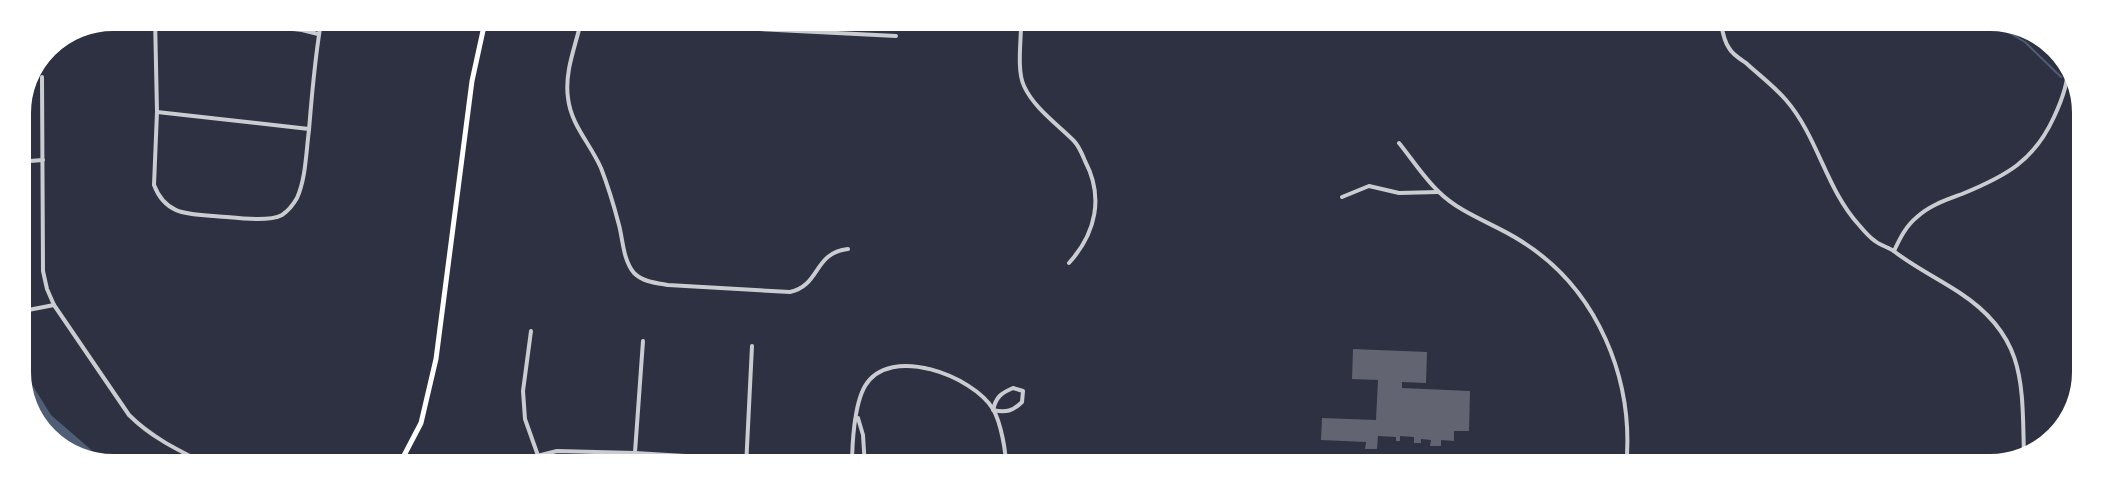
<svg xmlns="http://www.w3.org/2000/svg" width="2103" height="485" viewBox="0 0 2103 485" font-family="'Public Sans',sans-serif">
	<rect width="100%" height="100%" fill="#2d3142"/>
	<!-- water -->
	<path fill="#4f5d75" d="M 28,378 L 51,415 L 104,461 L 92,466 L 45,440 L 18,391 L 18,383 Z"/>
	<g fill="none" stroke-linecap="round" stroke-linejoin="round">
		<!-- stream -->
		<g stroke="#4f5d75" stroke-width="2">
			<path d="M 1984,18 L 2025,42 L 2061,77"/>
			<path d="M 2072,87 L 2081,141 L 2085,146"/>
		</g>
	</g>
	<!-- building -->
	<path fill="#626471" d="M 1353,349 L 1427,352 L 1426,383 L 1402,382 L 1402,388 L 1470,391 L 1469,431 L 1454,431 L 1454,441 L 1441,440 L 1441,446 L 1430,446 L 1431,440 L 1421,439 L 1421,443 L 1414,443 L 1414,437 L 1400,436 L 1400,441 L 1396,441 L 1396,437 L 1378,436 L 1377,449 L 1365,449 L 1366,442 L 1321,440 L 1322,418 L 1376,420 L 1378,380 L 1352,379 Z"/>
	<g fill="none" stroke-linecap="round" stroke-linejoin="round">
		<!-- minor -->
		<g stroke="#caccd0" stroke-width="4">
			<path d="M 155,17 L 157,112 L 154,185 C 165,214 186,214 214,216 C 231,217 267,223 282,215 C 288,211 293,205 297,198 C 306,178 306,152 309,130 C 312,93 315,54 322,17"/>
			<path d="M 182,17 L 302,30 L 318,34"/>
			<path d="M 582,17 C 577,43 564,70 568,98 C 571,125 590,143 601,168 C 608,186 614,206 619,225 C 623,240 623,260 634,273 C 643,282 656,283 668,285 L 790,292 C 821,285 813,253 848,249"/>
			<path d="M 1021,17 C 1022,37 1016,69 1024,86 C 1034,108 1057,124 1074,141 C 1079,146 1082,154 1085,161 C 1104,197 1096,233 1069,263"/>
			<path d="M 1720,18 C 1722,28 1723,40 1729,48 C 1732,54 1740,59 1746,63 C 1759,75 1774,86 1786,100 C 1818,137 1826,189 1859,225 C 1864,231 1869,237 1875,241 C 1881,246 1889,247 1895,252 C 1916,268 1939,279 1960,293 C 2027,337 2022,385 2024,457"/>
			<path d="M 581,22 L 699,26 L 896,36"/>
			<path d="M 42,77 L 43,271 L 47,289 L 54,305 L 129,415 C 153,439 182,452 212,467"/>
			<path d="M 157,112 L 309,129"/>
			<path d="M 1399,143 C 1412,159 1424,178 1439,192 C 1461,214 1495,224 1521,241 C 1598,289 1635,380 1626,468"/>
			<path d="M 17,162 L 43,160"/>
			<path d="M 1342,197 L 1369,186 L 1399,193 L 1438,192"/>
			<path d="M 1894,251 C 1900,238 1906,226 1917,217 C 1930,205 1946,200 1962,194 C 2006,176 2034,161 2054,117 C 2062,100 2069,82 2068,64"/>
			<path d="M 18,312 L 54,305"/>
			<path d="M 531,331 L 523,391 L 525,419 L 542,467"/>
			<path d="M 1013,388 L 1023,391 L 1022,402 C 1013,411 1006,413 993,410 C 996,397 1001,393 1013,388 Z"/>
			<path d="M 858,418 L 863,435 L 865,467"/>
			<path d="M 634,466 L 643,341"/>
			<path d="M 524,467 L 537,456 L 557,451 L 635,453 L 835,465 L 841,467"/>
			<path d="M 544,467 L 559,463 L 661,467"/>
			<path d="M 746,467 L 752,346"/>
			<path d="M 852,467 C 852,445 854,405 865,386 C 890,344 973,376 993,409 C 1001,423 1006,451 1006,467"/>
		</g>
		<!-- secondary -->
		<path stroke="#fff" stroke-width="5" d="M 398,467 L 421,423 L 436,359 L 472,81 L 486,17"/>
	</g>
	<!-- crop -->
	<path d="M0 0H2103V485H0ZM113 27H1990A86 86 0 0 1 2076 113V372A86 86 0 0 1 1990 458H113A86 86 0 0 1 27 372V113A86 86 0 0 1 113 27Z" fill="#fff" fill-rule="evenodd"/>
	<path fill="none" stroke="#fff" stroke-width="8" d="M113 27H1990A86 86 0 0 1 2076 113V372A86 86 0 0 1 1990 458H113A86 86 0 0 1 27 372V113A86 86 0 0 1 113 27Z"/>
</svg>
